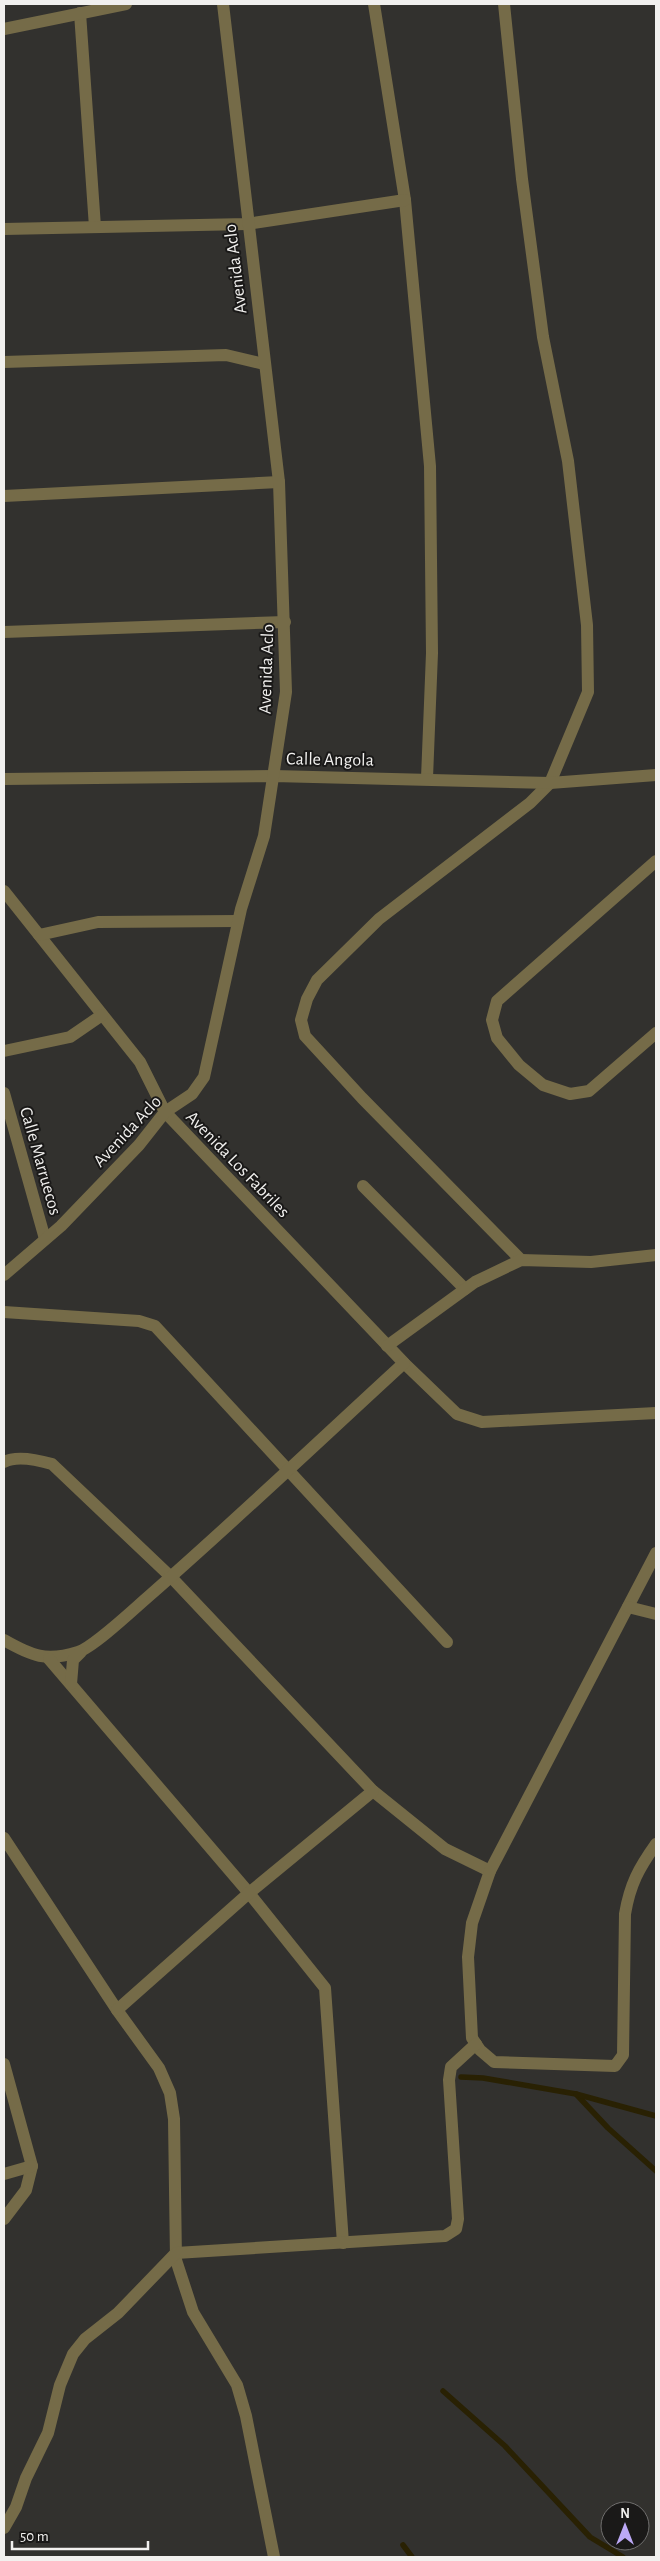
<svg xmlns="http://www.w3.org/2000/svg" width="660" height="2561" viewBox="0 0 660 2561" font-family="'Alegreya Sans',sans-serif">
	<rect width="100%" height="100%" fill="#32312e"/>
	<g fill="none" stroke-linecap="round" stroke-linejoin="round">
		<!-- stream -->
		<g stroke="#292103" stroke-width="5.5">
			<path d="M 461,2077 L 483,2078 L 576,2094 L 608,2128 L 656,2171"/>
			<path d="M 576,2094 L 656,2116"/>
			<path d="M 443,2391 L 505,2446 L 590,2537 L 623,2557"/>
			<path d="M 403,2545 L 412,2557"/>
		</g>
		<!-- minor -->
		<g stroke="#756b48" stroke-width="12">
			<path d="M 374,4 L 405,200 L 430,466 L 432,653 L 427,778"/>
			<path d="M 504,4 L 522,179 L 543,337 L 568,461 L 587,625 L 588,692 L 550,783 L 530,803 L 379,919 L 317,980 L 307,999 L 301,1020 L 305,1036 L 362,1098 L 521,1260"/>
			<path d="M 80,13 L 95,227"/>
			<path d="M 4,29 L 126,4"/>
			<path d="M 4,229 L 247,224 L 405,200"/>
			<path d="M 4,362 L 226,355 L 264,364"/>
			<path d="M 4,496 L 279,482"/>
			<path d="M 4,632 L 285,622"/>
			<path d="M 4,779 L 274,776 L 550,783 L 656,775"/>
			<path d="M 656,861 L 497,1001 L 492,1020 L 497,1038 L 519,1065 L 543,1085 L 570,1094 L 589,1091 L 656,1033"/>
			<path d="M 4,891 L 140,1062 L 165,1112 L 404,1363 L 457,1414 L 482,1422 L 656,1413"/>
			<path d="M 39,935 L 98,922 L 238,921"/>
			<path d="M 4,1051 L 70,1037 L 102,1015"/>
			<path d="M 4,1093 L 45,1239"/>
			<path d="M 363,1186 L 465,1289"/>
			<path d="M 4,1275 L 61,1226 L 139,1145 L 165,1112 L 192,1094 L 204,1077 L 241,909 L 264,836 L 286,692 L 279,482 L 223,4"/>
			<path d="M 4,1312 L 139,1321 L 155,1326 L 447,1642"/>
			<path d="M 387,1346 L 475,1282 L 521,1260 L 591,1262 L 656,1255"/>
			<path d="M 4,1462 C 17,1455 38,1460 52,1464 L 171,1577 L 373,1791 L 445,1849 L 490,1871"/>
			<path d="M 656,1553 L 490,1871 L 472,1923 L 468,1957 L 472,2038 L 480,2050 L 494,2062 L 615,2066 L 623,2055 L 625,1914 C 630,1884 639,1868 656,1844"/>
			<path d="M 628,1607 L 656,1614"/>
			<path d="M 4,1640 C 32,1656 46,1662 78,1652 C 94,1647 135,1608 149,1596 C 236,1520 319,1441 404,1363"/>
			<path d="M 49,1659 L 249,1893 L 325,1988 L 343,2243"/>
			<path d="M 71,1684 L 73,1660 L 81,1652"/>
			<path d="M 4,1838 L 117,2010 L 159,2068 L 170,2093 L 174,2119 L 176,2260 L 193,2312 L 237,2385 L 246,2416 L 274,2557"/>
			<path d="M 117,2010 L 249,1893 L 373,1791"/>
			<path d="M 4,2064 L 32,2166 L 26,2190 L 4,2219"/>
			<path d="M 4,2174 L 32,2166"/>
			<path d="M 4,2528 L 16,2507 L 26,2478 L 48,2433 L 60,2385 L 73,2354 L 85,2339 L 118,2313 L 176,2253 L 445,2236 L 456,2229 L 458,2219 L 449,2080 L 451,2067 L 476,2044"/>
		</g>
	</g>
	<g text-anchor="middle" stroke-width="4" stroke-linejoin="round" paint-order="stroke">
		<!-- street labels -->
		<g font-size="18" fill="#f1f0ee" stroke="#1a1918">
			<text transform="translate(235 269) rotate(-97)" y="6">Avenida Aclo</text>
			<text transform="translate(266 669) rotate(-88)" y="6">Avenida Aclo</text>
			<text transform="translate(330 759) rotate(1)" y="6">Calle Angola</text>
			<text transform="translate(127 1131) rotate(-47)" y="6">Avenida Aclo</text>
			<text transform="translate(41 1161) rotate(74)" y="6">Calle Marruecos</text>
			<text transform="translate(238 1164) rotate(46)" y="6">Avenida Los Fabriles</text>
		</g>
	</g>
	<!-- border -->
	<rect width="660" height="2561" fill="none" stroke="#f1f0ee" stroke-width="10"/>
	<!-- north arrow -->
	<g transform="translate(625 2526)"><circle r="24" fill="#1a1918" stroke="#706f6e"/>
	<path d="M0-4L9 19L0 12L-9 19Z" fill="#bca9f5"/>
	<text y="-8" font-size="14" font-weight="bold" text-anchor="middle" fill="#f1f0ee">N</text>
	</g>
	<!-- scale -->
	<path d="M12 2541v8h136v-8" fill="none" stroke="#f1f0ee" stroke-width="2.5"/>
	<text x="20" y="2541" font-size="15" fill="#f1f0ee" stroke="#1a1918" stroke-width="4" paint-order="stroke">50 m</text>
</svg>
